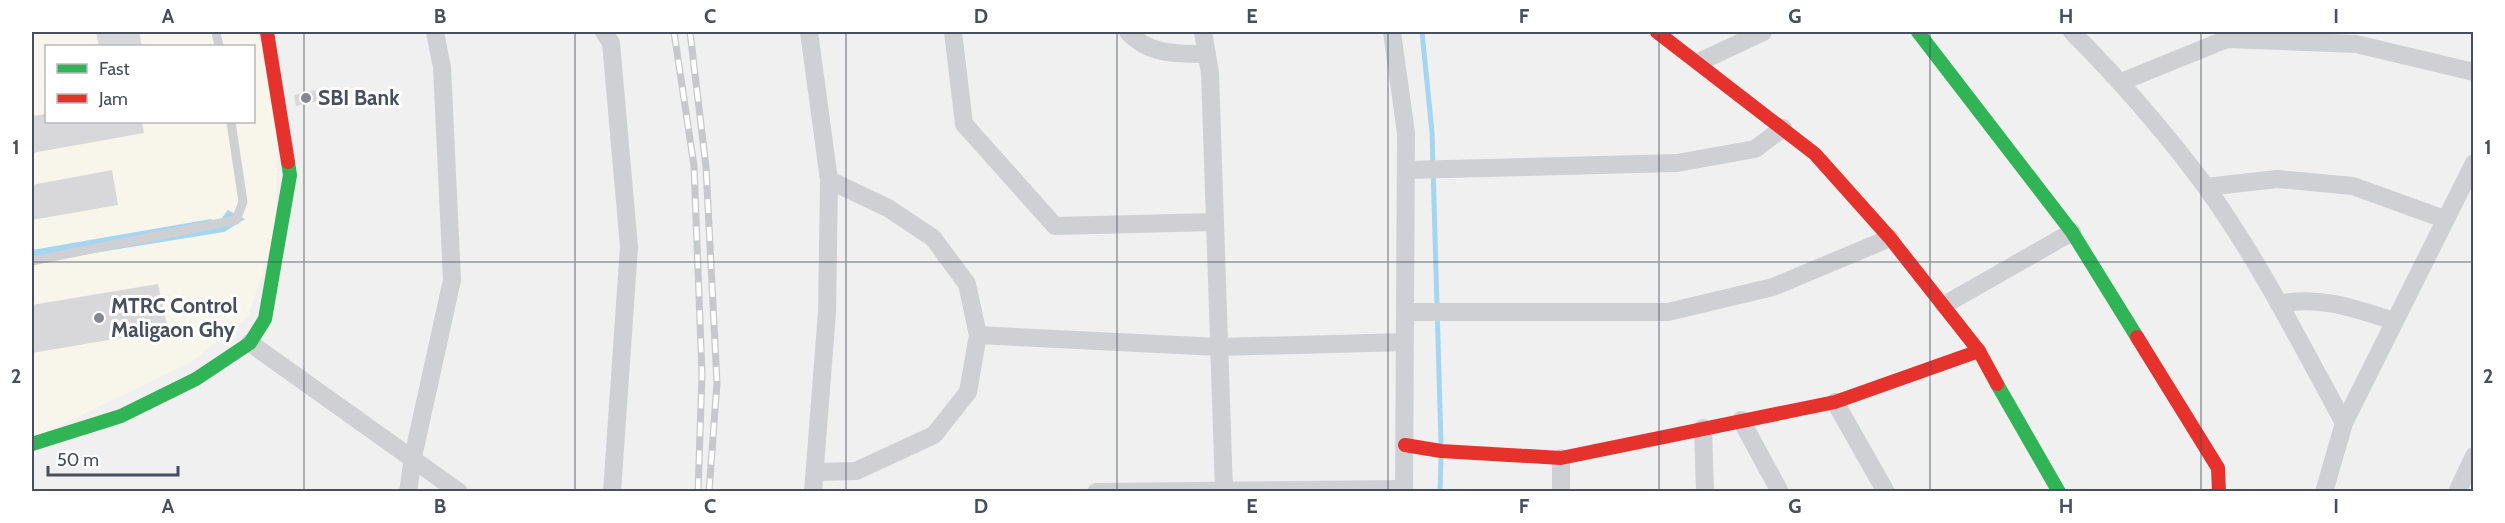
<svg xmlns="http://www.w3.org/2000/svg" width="2505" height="523" viewBox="0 0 2505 523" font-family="Cabin,sans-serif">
	<rect width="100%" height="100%" fill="#f1f0f0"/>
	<!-- commercial -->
	<path fill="#f8f6eb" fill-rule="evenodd" d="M 32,32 L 258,32 L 278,137 L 275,236 L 248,316 L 191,362 L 46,432 L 32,434 ZM 46,46 L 254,46 L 254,122 L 46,122 Z"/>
	<!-- water -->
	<path fill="#a5d6f1" d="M 228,210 L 245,219 L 224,232 L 32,263 L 32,250 L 211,219 L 218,223 Z"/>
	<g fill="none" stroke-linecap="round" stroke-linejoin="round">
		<!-- stream -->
		<g stroke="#a5d6f1" stroke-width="5">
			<path d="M 1422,32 L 1432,132 L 1441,443"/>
			<path d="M 1440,492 L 1441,458"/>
		</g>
	</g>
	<!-- building -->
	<g fill="#d8d8da">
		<path d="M 96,32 L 139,32 L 142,46 L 99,46 Z"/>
		<path d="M 316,90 L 317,101 L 296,106 L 294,95 Z"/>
		<path d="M 46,114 L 46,122 L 142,122 L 144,133 L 32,153 L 32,116 Z"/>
		<path d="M 112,170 L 118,205 L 32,220 L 32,185 Z"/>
		<path d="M 158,284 L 168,330 L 32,353 L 32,305 Z"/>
	</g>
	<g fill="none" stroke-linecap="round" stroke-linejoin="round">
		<!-- lane -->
		<g stroke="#ced0d4" stroke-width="9">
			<path d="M 216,32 L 219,46"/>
			<path d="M 32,261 L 236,220 L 243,202 L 231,122"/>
		</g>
		<!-- street -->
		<g stroke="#ced0d4" stroke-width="18">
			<path d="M 604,32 L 611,43 L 629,247 L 612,492"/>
			<path d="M 809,32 L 829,180 L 827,312 L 813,492"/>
			<path d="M 953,32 L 964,124 L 1055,226 L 1215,222"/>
			<path d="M 1128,32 C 1149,55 1177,54 1207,54"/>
			<path d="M 1203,32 L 1210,73 L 1224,490"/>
			<path d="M 1392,32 L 1406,133 L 1404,492"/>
			<path d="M 2072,32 C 2120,80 2165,132 2206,187 C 2258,259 2301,344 2344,423"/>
			<path d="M 1699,62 L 1763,32"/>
			<path d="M 2121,82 L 2227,39 L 2356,44 L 2474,72"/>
			<path d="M 1406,170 L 1677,163 L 1755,149 L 1783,128"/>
			<path d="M 2206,187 L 2277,179 L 2353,186 L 2444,219"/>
			<path d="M 2279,304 C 2319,295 2356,309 2394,321"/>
			<path d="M 1944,305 L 2072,232"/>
			<path d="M 1405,312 L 1668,312 L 1773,287 L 1890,238"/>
			<path d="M 978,335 L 1219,347 L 1405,342"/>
			<path d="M 250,343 L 459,492"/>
			<path d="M 1835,402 L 1886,492"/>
			<path d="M 1741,420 L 1780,492"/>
			<path d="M 1703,428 L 1705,492"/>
			<path d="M 1561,458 L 1561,492"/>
			<path d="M 816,472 L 856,471 L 934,435 L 968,392 L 978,335 L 967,284 L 933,238 L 888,208 L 829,180"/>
			<path d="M 408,492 L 413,457 L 452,280 L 442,67 L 435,32"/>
			<path d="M 1096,492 L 1404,489"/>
			<path d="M 2324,492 L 2344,423 L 2474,163"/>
			<path d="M 2457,492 L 2474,456"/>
		</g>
		<!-- fast -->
		<g stroke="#30b455" stroke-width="14">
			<path d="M 1918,32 L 2072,232 L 2137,337"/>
			<path d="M 1997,384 L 2059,492"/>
			<path d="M 32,444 L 121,416 L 196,379 L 250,343 L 265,319 L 290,175 L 288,162"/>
		</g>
		<!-- jam -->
		<g stroke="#e5322d" stroke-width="14">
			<path d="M 267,32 L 288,162"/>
			<path d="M 1657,32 L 1815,154 L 1890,238 L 1979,351 L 1997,384"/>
			<path d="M 2137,337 L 2218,468 L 2219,492"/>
			<path d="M 1405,445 L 1441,451 L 1561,458 L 1835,402 L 1979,351"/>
		</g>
		<!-- rail casing -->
		<g stroke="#c6c8cb" stroke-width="7">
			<g id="rail">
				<path d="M 674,32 L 694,166 L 702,374 L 698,492"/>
				<path d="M 690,32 L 706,167 L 717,383 L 709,492"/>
			</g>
		</g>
		<!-- rail -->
		<use href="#rail" stroke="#fff" stroke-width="4.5" stroke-dasharray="14" stroke-linecap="butt"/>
	</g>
	<!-- grid -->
	<path fill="none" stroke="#464f5e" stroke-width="1.5" stroke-opacity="0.55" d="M 304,32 L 304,492M 575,32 L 575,492M 846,32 L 846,492M 1117,32 L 1117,492M 1388,32 L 1388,492M 1659,32 L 1659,492M 1930,32 L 1930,492M 2201,32 L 2201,492M 32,262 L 2474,262"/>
	<!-- markers -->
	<g fill="#828791" stroke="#fff" stroke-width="2">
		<circle cx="306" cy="98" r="6"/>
		<circle cx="99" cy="318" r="6"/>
	</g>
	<g text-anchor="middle" stroke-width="6" stroke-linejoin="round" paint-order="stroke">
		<!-- poi labels -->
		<g font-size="21" font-weight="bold" fill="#464f5e" stroke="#fff" text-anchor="start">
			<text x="318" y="105">SBI Bank</text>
			<text x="111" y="313">MTRC Control<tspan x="111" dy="24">Maligaon Ghy</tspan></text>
		</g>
	</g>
	<!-- border -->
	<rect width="2505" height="523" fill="none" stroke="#ffffff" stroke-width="66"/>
	<!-- legend -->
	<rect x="45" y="45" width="210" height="78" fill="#ffffff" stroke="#b5b9bf" stroke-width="1.5"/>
	<rect x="57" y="64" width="30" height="9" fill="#30b455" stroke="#b5b9bf" stroke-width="1.5"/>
	<text x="99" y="75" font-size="18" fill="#464f5e">Fast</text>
	<rect x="57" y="94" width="30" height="9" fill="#e5322d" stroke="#b5b9bf" stroke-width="1.5"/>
	<text x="99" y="105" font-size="18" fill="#464f5e">Jam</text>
	<!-- scale -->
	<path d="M48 466v9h130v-9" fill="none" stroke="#464f5e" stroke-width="3"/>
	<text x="57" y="466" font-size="18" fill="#464f5e" stroke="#ffffff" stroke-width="4.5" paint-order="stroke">50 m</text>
	<rect x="33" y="33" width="2439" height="457" fill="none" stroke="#464f5e" stroke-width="2"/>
	<g font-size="20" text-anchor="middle" font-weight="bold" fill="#464f5e">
		<text x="168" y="23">A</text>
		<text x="440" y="23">B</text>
		<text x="710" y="23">C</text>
		<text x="981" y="23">D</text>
		<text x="1252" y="23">E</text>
		<text x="1524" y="23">F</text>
		<text x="1795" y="23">G</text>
		<text x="2066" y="23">H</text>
		<text x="2336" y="23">I</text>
		<text x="16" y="154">1</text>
		<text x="2488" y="154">1</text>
		<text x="16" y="383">2</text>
		<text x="2488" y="383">2</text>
		<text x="168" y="513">A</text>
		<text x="440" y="513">B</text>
		<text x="710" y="513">C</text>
		<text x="981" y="513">D</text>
		<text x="1252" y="513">E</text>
		<text x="1524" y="513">F</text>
		<text x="1795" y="513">G</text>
		<text x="2066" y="513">H</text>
		<text x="2336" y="513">I</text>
	</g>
</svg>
